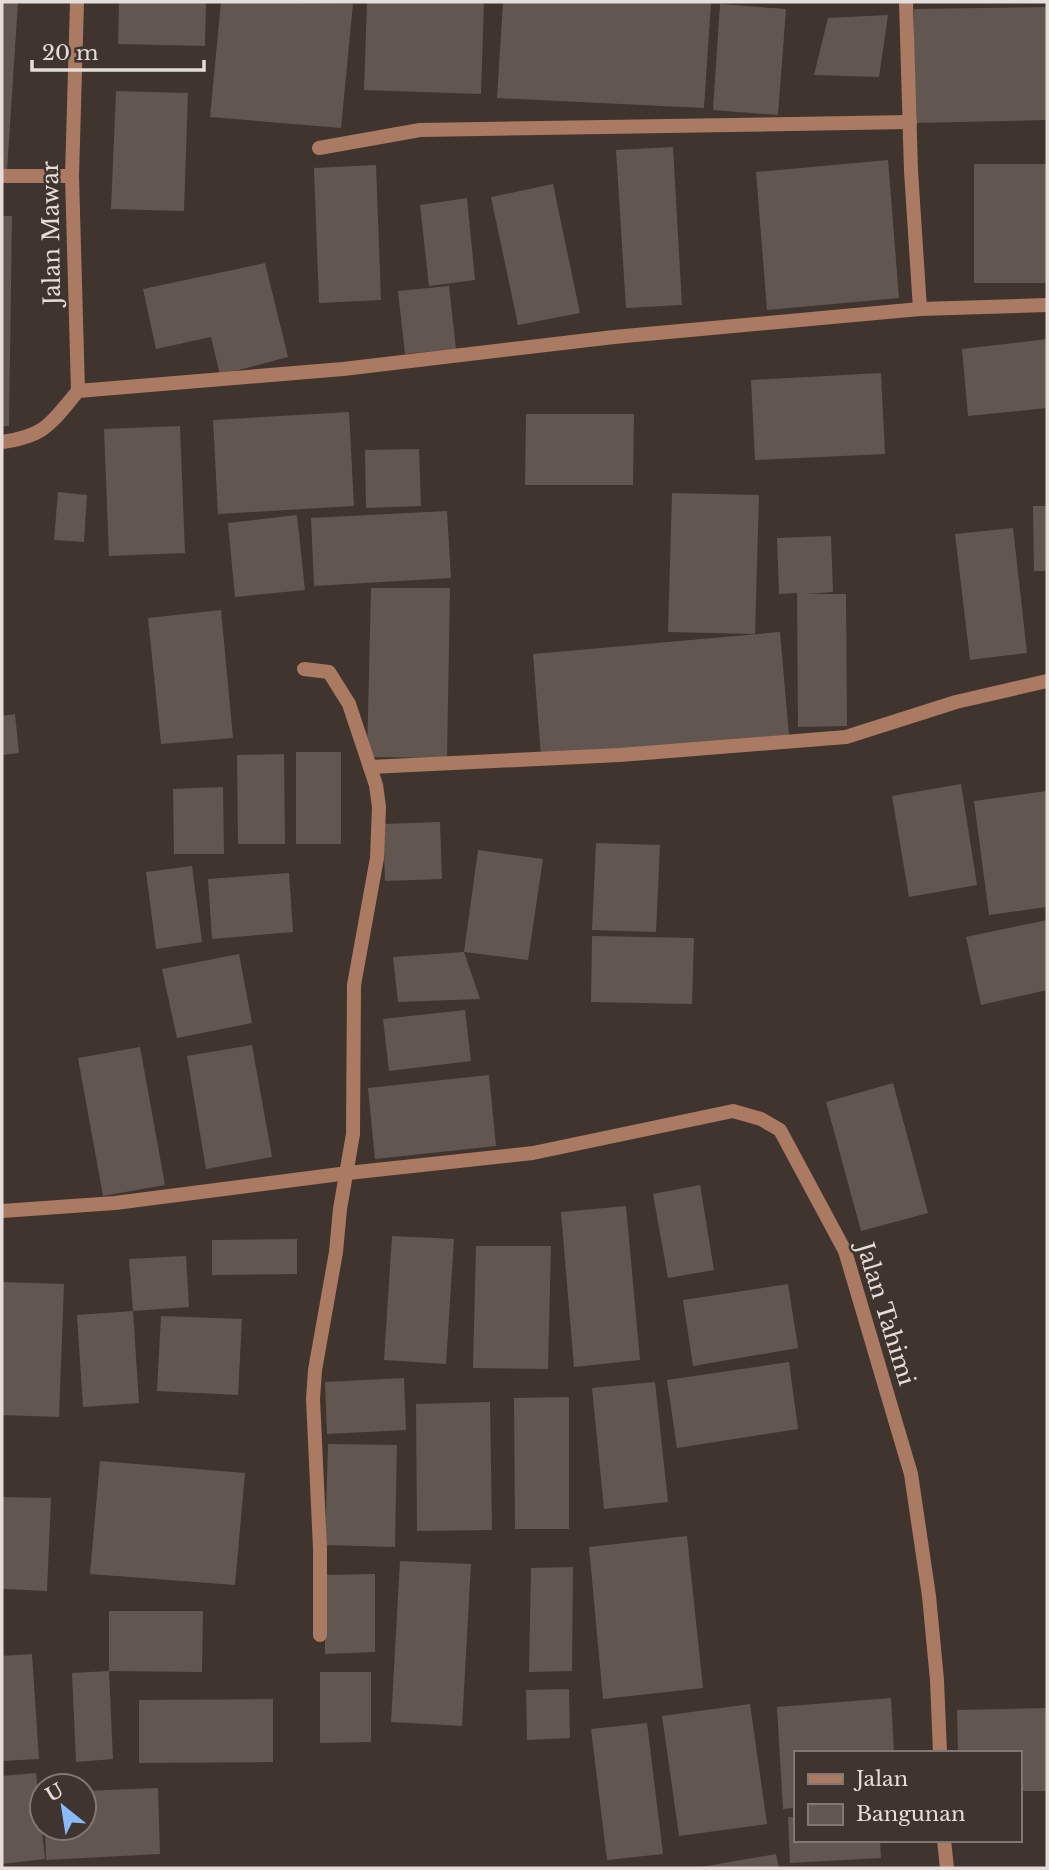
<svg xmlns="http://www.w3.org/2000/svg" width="1049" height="1870" viewBox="0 0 1049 1870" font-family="'Libre Baskerville',serif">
	<rect width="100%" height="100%" fill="#40342f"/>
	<!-- building -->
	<g fill="#625650">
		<path d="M 2,2 L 18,2 L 7,171 L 2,171 Z"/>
		<path d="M 119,2 L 206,2 L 205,46 L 118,44 Z"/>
		<path d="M 221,2 L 353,4 L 341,128 L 210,117 Z"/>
		<path d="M 367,2 L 484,2 L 481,94 L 364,90 Z"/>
		<path d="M 503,2 L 711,2 L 704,108 L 497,98 Z"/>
		<path d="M 720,4 L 786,9 L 778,115 L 713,110 Z"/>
		<path d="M 1047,7 L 1047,120 L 914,123 L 914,9 Z"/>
		<path d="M 888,15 L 879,77 L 814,75 L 828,18 Z"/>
		<path d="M 116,91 L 188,93 L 184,211 L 111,209 Z"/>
		<path d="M 673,147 L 682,305 L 626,308 L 616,150 Z"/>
		<path d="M 888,160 L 899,298 L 767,310 L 756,172 Z"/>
		<rect x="974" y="164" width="73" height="119"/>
		<path d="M 376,165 L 381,300 L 319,303 L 314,168 Z"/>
		<path d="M 553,184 L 580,313 L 518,325 L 491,197 Z"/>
		<path d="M 467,198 L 475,280 L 429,286 L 420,205 Z"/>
		<path d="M 2,216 L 12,216 L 9,426 L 2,426 Z"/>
		<path d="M 265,263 L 288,357 L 220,375 L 211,337 L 156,349 L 143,289 Z"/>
		<path d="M 449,286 L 456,349 L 405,354 L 398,291 Z"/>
		<path d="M 1047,339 L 1047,408 L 968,416 L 962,349 Z"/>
		<path d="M 881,373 L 885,454 L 755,460 L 751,380 Z"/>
		<path d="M 349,412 L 354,506 L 218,514 L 213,420 Z"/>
		<path d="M 526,414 L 634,414 L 633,485 L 525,485 Z"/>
		<path d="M 180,426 L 185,553 L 109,556 L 104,429 Z"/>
		<path d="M 419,449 L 421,506 L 366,508 L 365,450 Z"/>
		<path d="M 58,492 L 87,495 L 84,542 L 54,540 Z"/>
		<path d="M 672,493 L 759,495 L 755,634 L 668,632 Z"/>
		<path d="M 1033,506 L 1047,506 L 1047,571 L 1034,571 Z"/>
		<path d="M 447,511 L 451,578 L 314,586 L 311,518 Z"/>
		<path d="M 297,515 L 305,590 L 235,597 L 228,523 Z"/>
		<path d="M 1013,528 L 1027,653 L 970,660 L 955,534 Z"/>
		<path d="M 831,536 L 833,592 L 807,594 L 846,594 L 847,726 L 798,727 L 797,593 L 779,594 L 777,538 Z"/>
		<path d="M 371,588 L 450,588 L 447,758 L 367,757 Z"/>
		<path d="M 221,610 L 233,738 L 161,744 L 148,618 Z"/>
		<path d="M 780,632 L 789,735 L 541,756 L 533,654 Z"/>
		<path d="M 15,714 L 19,753 L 2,755 L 2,716 Z"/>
		<rect x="296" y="752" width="45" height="92"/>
		<path d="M 284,754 L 285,844 L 238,844 L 237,755 Z"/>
		<path d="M 961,784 L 977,885 L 909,897 L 892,796 Z"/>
		<path d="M 223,787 L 224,854 L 174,854 L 173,789 Z"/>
		<path d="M 1047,791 L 1047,907 L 989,915 L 974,801 Z"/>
		<path d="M 440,822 L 442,879 L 385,881 L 383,824 Z"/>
		<path d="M 596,843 L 660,845 L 656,932 L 592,930 Z"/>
		<path d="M 478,850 L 543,859 L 528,960 L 464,952 Z"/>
		<path d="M 192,866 L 202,942 L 156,949 L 146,872 Z"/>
		<path d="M 289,873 L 293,932 L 212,939 L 208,879 Z"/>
		<path d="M 1047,920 L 1047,990 L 981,1005 L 966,937 Z"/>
		<path d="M 592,936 L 694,938 L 692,1004 L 591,1002 Z"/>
		<path d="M 464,952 L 480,999 L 398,1002 L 393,957 Z"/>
		<path d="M 239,954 L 252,1023 L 177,1038 L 162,969 Z"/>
		<path d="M 465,1010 L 471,1061 L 389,1071 L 383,1019 Z"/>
		<path d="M 252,1045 L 272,1157 L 206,1169 L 187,1056 Z"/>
		<path d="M 140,1047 L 165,1185 L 103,1196 L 78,1058 Z"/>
		<path d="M 489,1075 L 496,1146 L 375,1159 L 368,1088 Z"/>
		<path d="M 893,1083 L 928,1213 L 861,1231 L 826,1102 Z"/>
		<path d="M 700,1185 L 714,1270 L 668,1278 L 653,1194 Z"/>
		<path d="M 626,1206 L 640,1360 L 574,1367 L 561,1212 Z"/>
		<path d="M 392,1236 L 454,1239 L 446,1364 L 384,1360 Z"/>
		<path d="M 297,1239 L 297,1274 L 212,1275 L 212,1240 Z"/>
		<path d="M 476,1246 L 551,1246 L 548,1369 L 473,1368 Z"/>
		<path d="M 186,1256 L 189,1307 L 133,1311 L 129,1259 Z"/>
		<path d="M 2,1282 L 64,1284 L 59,1417 L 2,1415 Z"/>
		<path d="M 788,1284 L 798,1348 L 693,1366 L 683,1300 Z"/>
		<path d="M 133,1311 L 139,1403 L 83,1407 L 77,1315 Z"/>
		<path d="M 161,1316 L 242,1319 L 238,1395 L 157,1391 Z"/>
		<path d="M 789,1362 L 798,1429 L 677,1448 L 667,1380 Z"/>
		<path d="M 404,1378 L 406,1430 L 327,1434 L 325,1382 Z"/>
		<path d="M 655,1382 L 668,1502 L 604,1509 L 592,1388 Z"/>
		<path d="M 569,1397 L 569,1529 L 515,1529 L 514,1398 Z"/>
		<path d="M 490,1402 L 492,1530 L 417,1531 L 416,1404 Z"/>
		<path d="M 328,1444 L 397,1445 L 395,1547 L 325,1545 Z"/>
		<path d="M 100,1461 L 245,1473 L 235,1585 L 90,1574 Z"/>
		<path d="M 2,1497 L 51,1498 L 47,1591 L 2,1589 Z"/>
		<path d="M 687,1536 L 703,1688 L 603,1699 L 589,1547 Z"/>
		<path d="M 400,1561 L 471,1564 L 462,1726 L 391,1722 Z"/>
		<path d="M 573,1567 L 572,1671 L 529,1672 L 531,1568 Z"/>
		<path d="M 375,1574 L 375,1652 L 325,1654 L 325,1575 Z"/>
		<path d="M 109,1611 L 203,1611 L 202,1672 L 109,1671 L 113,1759 L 76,1762 L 72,1673 L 109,1671 Z"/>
		<path d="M 32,1654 L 39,1759 L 2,1761 L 2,1656 Z"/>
		<path d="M 320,1672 L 371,1672 L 371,1742 L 320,1743 Z"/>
		<path d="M 569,1689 L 570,1738 L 527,1740 L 526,1690 Z"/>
		<path d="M 891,1698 L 894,1753 L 795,1753 L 795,1808 L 783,1809 L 777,1707 Z"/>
		<path d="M 273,1699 L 273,1762 L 139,1763 L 139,1700 Z"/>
		<path d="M 750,1704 L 767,1824 L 679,1836 L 662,1716 Z"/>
		<path d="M 1047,1708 L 1047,1791 L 1019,1791 L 1019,1753 L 958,1753 L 957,1710 Z"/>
		<path d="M 647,1723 L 663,1854 L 607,1860 L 591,1729 Z"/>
		<path d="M 36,1773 L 45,1859 L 2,1864 L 2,1776 Z"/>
		<path d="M 158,1788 L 160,1854 L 46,1860 L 45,1828 L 84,1828 L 84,1791 Z"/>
		<path d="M 788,1817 L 795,1817 L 795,1840 L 880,1840 L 881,1858 L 790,1863 Z"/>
		<path d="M 776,1854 L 779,1868 L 701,1868 L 701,1867 Z"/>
	</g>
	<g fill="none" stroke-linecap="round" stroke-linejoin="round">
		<!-- street -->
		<g stroke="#ab7a62" stroke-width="14">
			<path d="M 319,148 L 420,130 L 910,122"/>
			<path d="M 2,176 L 72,176"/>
			<path d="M 920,309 L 1047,305"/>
			<path d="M 78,391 L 343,369 L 614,337 L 920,309 L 911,171 L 906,2"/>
			<path d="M 2,442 C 46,436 51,423 78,391 L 72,176 L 77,2"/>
			<path d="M 304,669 L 329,672 L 349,704 L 376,785 L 379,807 L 377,858 L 354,985 L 353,1134 L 340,1209 L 336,1252 L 315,1370 L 313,1399 L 320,1548 L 320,1635"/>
			<path d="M 370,767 L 620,755 L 846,737 L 956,702 L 1047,681"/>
			<path d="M 2,1211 L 115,1203 L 348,1173 L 533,1153 L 733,1111 L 761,1119 L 780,1130 L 845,1251 L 911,1474 L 929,1596 L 937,1680 L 940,1753"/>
			<path d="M 944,1840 L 947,1868"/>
		</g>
	</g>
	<g text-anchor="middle" stroke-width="5" stroke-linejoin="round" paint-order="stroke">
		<!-- street labels -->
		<g font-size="23" fill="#e4ddd9" stroke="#40342f">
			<text transform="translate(51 233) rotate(-91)" y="8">Jalan Mawar</text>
			<text transform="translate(886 1314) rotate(73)" y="8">Jalan Tahimi</text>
		</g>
	</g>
	<!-- border -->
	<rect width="1049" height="1870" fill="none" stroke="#e4ddd9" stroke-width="7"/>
	<!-- legend -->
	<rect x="794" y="1751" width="228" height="91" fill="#40342f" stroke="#827873" stroke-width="2"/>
	<rect x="808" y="1774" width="35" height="10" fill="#ab7a62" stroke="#827873" stroke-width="2"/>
	<text x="856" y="1786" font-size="21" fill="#e4ddd9">Jalan</text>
	<rect x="808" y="1804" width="35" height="21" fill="#625650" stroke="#827873" stroke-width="2"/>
	<text x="856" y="1821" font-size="21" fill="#e4ddd9">Bangunan</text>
	<!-- north arrow -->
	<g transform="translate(63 1807) rotate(330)"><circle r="33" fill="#40342f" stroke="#827873" stroke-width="2"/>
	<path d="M0-5L12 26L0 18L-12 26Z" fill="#8abafc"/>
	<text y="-10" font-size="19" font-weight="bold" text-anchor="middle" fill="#e4ddd9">U</text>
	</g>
	<!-- scale -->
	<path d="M32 60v10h172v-10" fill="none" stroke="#e4ddd9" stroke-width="3.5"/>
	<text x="42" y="60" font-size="21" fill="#e4ddd9" stroke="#40342f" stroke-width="5" paint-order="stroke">20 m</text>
</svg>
